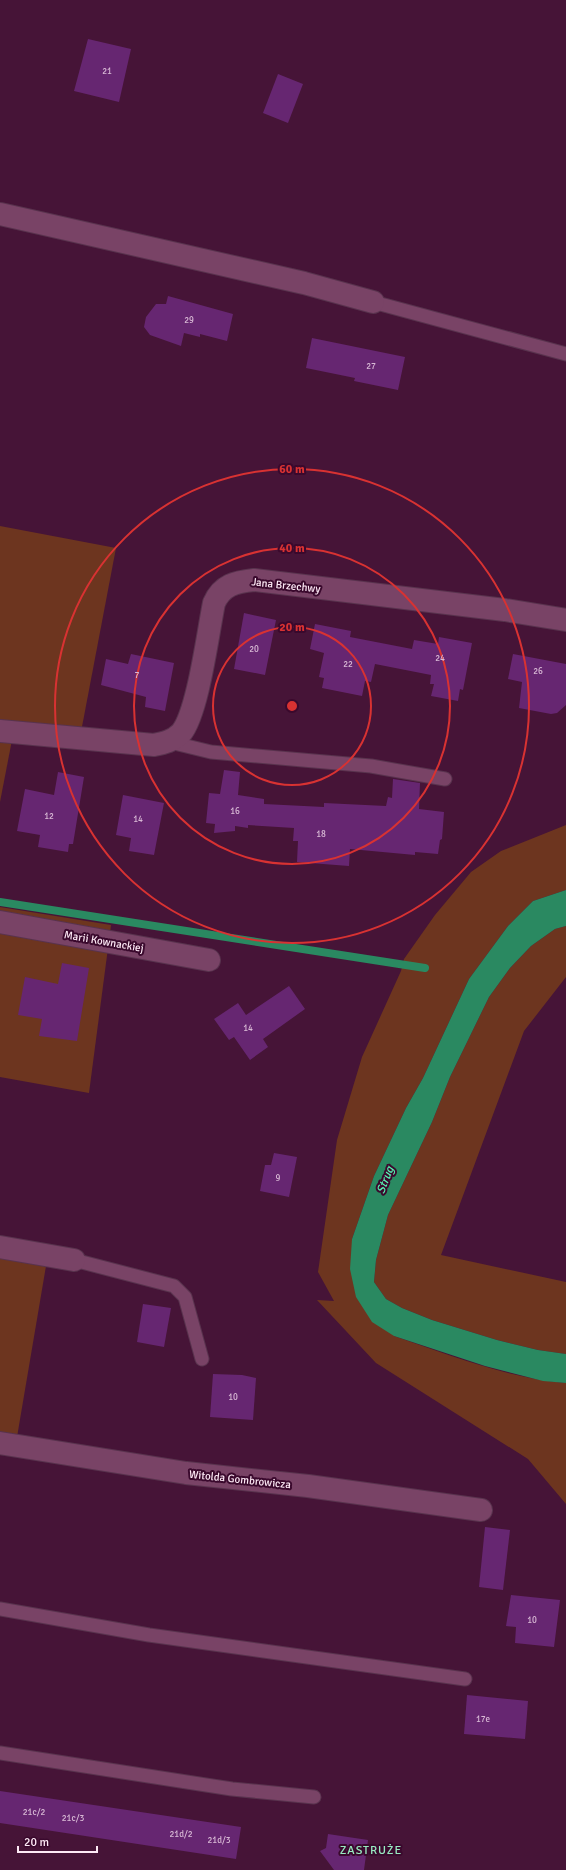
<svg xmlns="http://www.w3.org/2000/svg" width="566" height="1870" viewBox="0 0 566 1870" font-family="Signika,sans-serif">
	<rect width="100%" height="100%" fill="#461437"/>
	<!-- green -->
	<g fill="#6d351f">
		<path d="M 0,526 L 116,548 L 81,732 L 0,723 Z"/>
		<path d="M 0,739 L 12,740 L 0,802 Z"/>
		<path d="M 566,825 L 566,890 L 533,901 L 508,926 L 469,979 L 423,1078 L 406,1108 L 374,1176 L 352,1239 L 394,1336 C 450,1355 507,1378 566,1383 L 566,1504 L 528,1459 L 376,1363 L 317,1300 L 334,1301 L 318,1272 L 337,1140 L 362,1057 L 401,971 L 404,959 L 435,915 L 471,872 L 501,851 Z"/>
		<path d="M 0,907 L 111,925 L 89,1093 L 0,1077 Z"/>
		<path d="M 566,926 L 566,977 L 524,1031 L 441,1255 L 566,1282 L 566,1354 L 538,1350 L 497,1340 L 432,1320 L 402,1308 L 386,1299 L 374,1282 L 376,1260 L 388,1215 L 432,1122 L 450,1077 L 489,997 L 510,968 L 531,946 L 555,929 Z"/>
		<path d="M 0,1257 L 46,1266 L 16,1443 L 0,1439 Z"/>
	</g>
	<!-- water -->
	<path fill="#2a8961" d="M 566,890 L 566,926 L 555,929 L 531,946 L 510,968 L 489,997 L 450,1077 L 432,1122 L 388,1215 L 376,1260 L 374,1282 L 386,1299 L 402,1308 L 432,1320 L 497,1340 L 538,1350 L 566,1354 L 566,1383 L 543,1381 L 485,1366 L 394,1336 L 372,1322 L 356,1297 L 350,1269 L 352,1239 L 374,1176 L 406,1108 L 423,1078 L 469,979 L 508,926 L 533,901 Z"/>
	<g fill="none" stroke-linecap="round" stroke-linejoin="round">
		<!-- stream -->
		<path stroke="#2a8961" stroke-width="8" d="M 0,902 L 425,968"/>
	</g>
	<!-- building -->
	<g fill="#662671">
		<path d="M 88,39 L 131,49 L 119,102 L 74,91 Z"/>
		<path d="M 278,74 L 303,84 L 288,123 L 263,113 Z"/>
		<path d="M 168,296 L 233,314 L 227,341 L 200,334 L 200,337 L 184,333 L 181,346 L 150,335 L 144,327 L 146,317 L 156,304 L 166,304 Z"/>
		<path d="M 312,338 L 405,357 L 398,390 L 354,381 L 355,378 L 306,368 Z"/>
		<path d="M 244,613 L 276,620 L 265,675 L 234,669 Z"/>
		<path d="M 315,624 L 351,631 L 350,637 L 412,649 L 414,640 L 438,644 L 439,637 L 472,643 L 463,690 L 460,689 L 458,701 L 431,696 L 434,684 L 430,684 L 431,675 L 375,664 L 371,682 L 365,681 L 362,696 L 322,688 L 324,678 L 319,677 L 324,653 L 310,649 Z"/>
		<path d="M 131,654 L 174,663 L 165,711 L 145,707 L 146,697 L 101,685 L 106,659 L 128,664 Z"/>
		<path d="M 513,654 L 566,664 L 566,705 L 557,713 L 551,714 L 519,708 L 522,682 L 508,679 Z"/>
		<path d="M 224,770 L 240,772 L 238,795 L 264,799 L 264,804 L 324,807 L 324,803 L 386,806 L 388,797 L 392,798 L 393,779 L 420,783 L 419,809 L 444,812 L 442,839 L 440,840 L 438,854 L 415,852 L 415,855 L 350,849 L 349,866 L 297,862 L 298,841 L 293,841 L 294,828 L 248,825 L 248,828 L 235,826 L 235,831 L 214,833 L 215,824 L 206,823 L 209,793 L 220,794 Z"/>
		<path d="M 58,772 L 84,777 L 73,844 L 69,844 L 68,852 L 38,847 L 40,835 L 17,831 L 25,789 L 54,795 Z"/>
		<path d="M 123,795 L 164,803 L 154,855 L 129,851 L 131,838 L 116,835 Z"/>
		<path d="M 62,963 L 89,968 L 77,1041 L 39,1036 L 42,1019 L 18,1015 L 25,977 L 58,984 Z"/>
		<path d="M 289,986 L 305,1009 L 263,1039 L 268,1047 L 250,1060 L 234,1037 L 229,1040 L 214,1019 L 238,1003 L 246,1015 Z"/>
		<path d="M 274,1153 L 297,1157 L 289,1197 L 260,1191 L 265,1165 L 271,1165 Z"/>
		<path d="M 143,1304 L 171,1308 L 164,1347 L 137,1342 Z"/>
		<path d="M 213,1374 L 242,1375 L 256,1378 L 253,1420 L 210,1417 Z"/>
		<path d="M 485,1527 L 510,1530 L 503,1590 L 479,1587 Z"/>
		<path d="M 511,1595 L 560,1600 L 554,1647 L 515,1643 L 516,1627 L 506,1626 Z"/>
		<path d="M 467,1695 L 528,1701 L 525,1739 L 464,1734 Z"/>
		<path d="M 0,1791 L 241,1827 L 236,1859 L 0,1823 Z"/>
		<path d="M 328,1834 L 368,1840 L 364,1870 L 334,1870 L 320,1851 L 326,1848 Z"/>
	</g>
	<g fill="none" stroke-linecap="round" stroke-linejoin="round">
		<!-- service casing -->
		<g stroke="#59334e" stroke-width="15">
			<g id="service">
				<path d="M 373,302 L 566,354"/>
				<path d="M 170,742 L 211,752 L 371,766 L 445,779"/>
				<path d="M 74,1260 L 174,1286 L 185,1297 L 202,1359"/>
				<path d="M 0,1609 L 149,1635 L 465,1679"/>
				<path d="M 0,1753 L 232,1789 L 314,1797"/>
			</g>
		</g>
		<!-- minor casing -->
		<g stroke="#59334e" stroke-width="24">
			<g id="minor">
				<path d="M 0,214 L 304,283 L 373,302"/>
				<path d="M 0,731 L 154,745 C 164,743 173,741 181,733 C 198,713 208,632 214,603 C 222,585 235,582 254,580 L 505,610 L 566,620"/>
				<path d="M 0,922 L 209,960"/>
				<path d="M 0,1247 L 74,1260"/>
				<path d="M 0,1443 L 186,1473 L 308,1486 L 481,1510"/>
			</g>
		</g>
		<!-- service -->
		<use href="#service" stroke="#794366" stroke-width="13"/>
		<!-- minor -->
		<use href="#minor" stroke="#794366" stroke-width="22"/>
	</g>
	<!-- distance rings -->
	<g fill="none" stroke="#d83232" stroke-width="2">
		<circle cx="292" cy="706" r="79"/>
		<circle cx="292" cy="706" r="158"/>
		<circle cx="292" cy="706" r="237"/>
	</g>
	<g text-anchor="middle" stroke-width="4" stroke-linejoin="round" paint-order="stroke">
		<!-- number labels -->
		<g font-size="9" fill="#d8b9d5">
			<text x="107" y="74">21</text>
			<text x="189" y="323">29</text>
			<text x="371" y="369">27</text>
			<text x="254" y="652">20</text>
			<text x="440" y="661">24</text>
			<text x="348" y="667">22</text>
			<text x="538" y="674">26</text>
			<text x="137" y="678">7</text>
			<text x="235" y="814">16</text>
			<text x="49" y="819">12</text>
			<text x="138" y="822">14</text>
			<text x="321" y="837">18</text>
			<text x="248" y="1031">14</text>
			<text x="278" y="1181">9</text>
			<text x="233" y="1400">10</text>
			<text x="532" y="1623">10</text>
			<text x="483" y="1722">17e</text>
			<text x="34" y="1815">21c/2</text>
			<text x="73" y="1821">21c/3</text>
			<text x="181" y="1837">21d/2</text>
			<text x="219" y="1843">21d/3</text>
		</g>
		<!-- street labels -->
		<g font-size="11" fill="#feeaf6" stroke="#3a092d">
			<text transform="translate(286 585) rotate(6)" y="4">Jana Brzechwy</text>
			<text transform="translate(104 941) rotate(10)" y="4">Marii Kownackiej</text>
			<text transform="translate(240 1479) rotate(6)" y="4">Witolda Gombrowicza</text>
		</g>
		<!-- water labels -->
		<g font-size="12" font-style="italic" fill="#58f8b4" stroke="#3a092d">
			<text transform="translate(385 1180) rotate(-69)" y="4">Strug</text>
		</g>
		<!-- neighbourhood labels -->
		<g font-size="12" letter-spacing="1" fill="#98ebc1" stroke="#3a092d">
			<text x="371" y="1854">ZASTRUŻE</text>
		</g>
	</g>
	<circle cx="292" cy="706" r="6" fill="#d83232" stroke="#3a092d" stroke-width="2"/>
	<g font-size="12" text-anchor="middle" font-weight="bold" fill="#d83232" stroke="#3a092d" stroke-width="4" stroke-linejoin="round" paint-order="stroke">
		<text x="292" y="473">60 m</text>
		<text x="292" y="552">40 m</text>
		<text x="292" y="631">20 m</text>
	</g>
	<!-- scale -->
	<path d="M18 1846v6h79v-6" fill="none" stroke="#feeaf6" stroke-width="2"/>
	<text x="24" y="1846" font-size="12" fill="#feeaf6" stroke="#3a092d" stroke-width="3" paint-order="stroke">20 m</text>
</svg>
